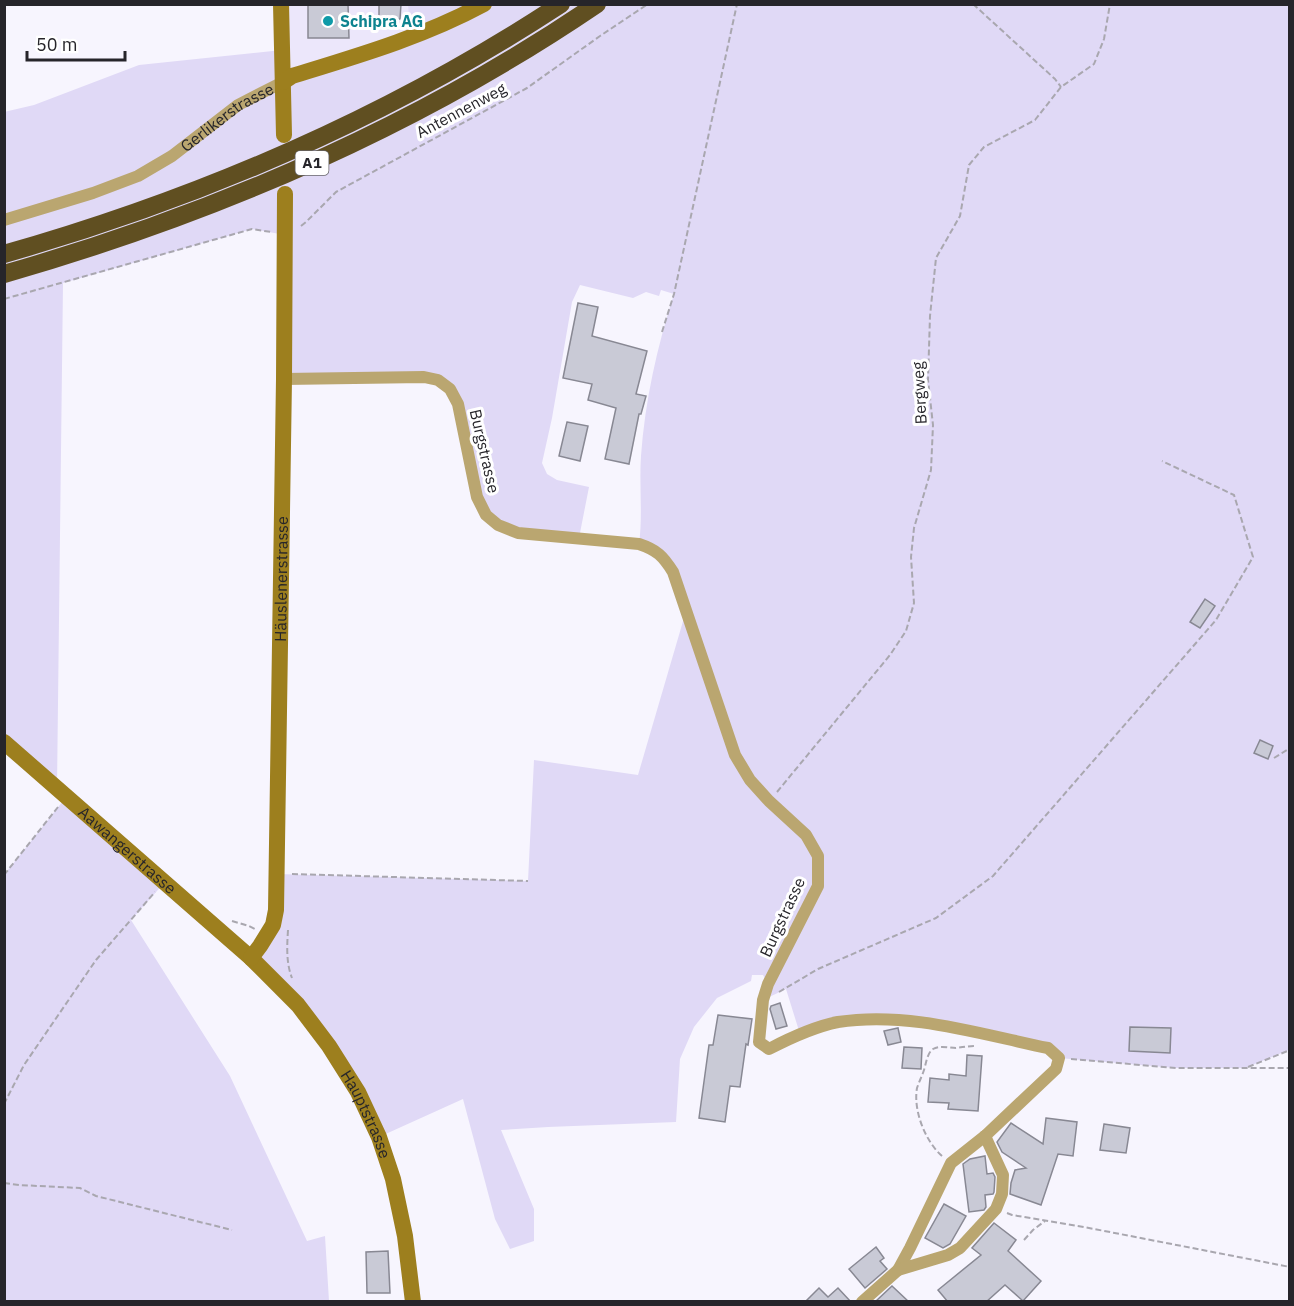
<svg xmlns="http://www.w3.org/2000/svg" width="1294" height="1306" viewBox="0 0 1294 1306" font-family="'IBM Plex Sans',sans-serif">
	<rect width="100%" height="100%" fill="#f7f5fe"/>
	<!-- built -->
	<path fill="#ece7fb" d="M 281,5 L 408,5 L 410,38 L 283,82 Z"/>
	<!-- green -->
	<g fill="#e0d9f6">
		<path d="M 408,5 L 1289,5 L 1289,1050 L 1245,1068 L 1176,1068 L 1059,1058 L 1048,1048 L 870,1018 L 800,1034 L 786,989 L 763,1000 L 768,984 L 763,975 L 752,975 L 751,981 L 717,998 L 694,1027 L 680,1059 L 676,1122 L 548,1127 L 501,1130 L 534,1209 L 534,1241 L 510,1249 L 495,1219 L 463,1099 L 379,1137 L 358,1092 L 251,958 L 260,946 L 277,874 L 528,881 L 534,760 L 638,775 L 686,611 L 673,572 L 639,544 C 643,515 639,486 641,456 C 645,401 657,347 674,294 L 661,290 L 659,296 L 646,292 L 633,298 L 580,285 L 572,302 L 552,418 L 542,463 L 547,474 L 557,480 L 589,487 L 579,538 L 518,533 L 486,515 L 458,404 L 438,380 L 284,379 L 285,235 L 252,229 L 63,283 L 57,787 L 5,742 L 4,112 L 34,105 L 139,65 L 282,50 L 283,82 L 410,38 Z"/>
		<path d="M 67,796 L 165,882 L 131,920 L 230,1076 L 307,1241 L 325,1236 L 329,1301 L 5,1301 L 4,875 Z"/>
	</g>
	<!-- building -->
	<g fill="#c9cad6" stroke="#888893" stroke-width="1.5">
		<path d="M 308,4 L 348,4 L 349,38 L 308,38 Z"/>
		<path d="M 379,4 L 401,4 L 400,19 L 379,19 Z"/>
		<path d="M 578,303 L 598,307 L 592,336 L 647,351 L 636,394 L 646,396 L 641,414 L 639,414 L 629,464 L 605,459 L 616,408 L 588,400 L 592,384 L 563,378 Z"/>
		<path d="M 567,422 L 588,426 L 580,461 L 559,456 Z"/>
		<path d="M 1205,599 L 1215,606 L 1200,628 L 1190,622 Z"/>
		<path d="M 1260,740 L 1273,746 L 1268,759 L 1254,753 Z"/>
		<path d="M 780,1003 L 787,1026 L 776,1029 L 770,1009 L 771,1006 Z"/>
		<path d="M 718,1015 L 752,1019 L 748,1045 L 746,1044 L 740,1087 L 730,1086 L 725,1122 L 699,1118 L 709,1045 L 713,1045 Z"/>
		<path d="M 1130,1027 L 1171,1028 L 1170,1053 L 1129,1051 Z"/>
		<path d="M 898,1028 L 901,1042 L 888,1045 L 884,1031 Z"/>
		<path d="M 904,1047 L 922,1048 L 921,1069 L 902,1068 Z"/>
		<path d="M 967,1055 L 982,1056 L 978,1111 L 948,1109 L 949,1103 L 928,1102 L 930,1078 L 949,1080 L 949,1074 L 966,1076 Z"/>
		<path d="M 1046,1118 L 1077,1122 L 1073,1156 L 1058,1154 L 1041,1205 L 1010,1194 L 1011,1183 L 1015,1170 L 1026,1168 L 1002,1152 L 997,1142 L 1011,1123 L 1043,1144 Z"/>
		<path d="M 1104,1124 L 1130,1128 L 1126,1153 L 1100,1150 Z"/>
		<path d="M 985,1156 L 987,1174 L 993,1173 L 995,1177 L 994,1192 L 993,1194 L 985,1195 L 986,1207 L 984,1210 L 969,1212 L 963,1164 L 970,1159 Z"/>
		<path d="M 944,1204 L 966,1216 L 950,1244 L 943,1248 L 925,1238 Z"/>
		<path d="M 994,1223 L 1016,1240 L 1008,1251 L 1041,1281 L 1023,1301 L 1005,1285 L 986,1302 L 948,1302 L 938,1290 L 981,1255 L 972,1248 Z"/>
		<path d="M 876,1247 L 884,1258 L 880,1261 L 887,1269 L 865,1288 L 849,1269 Z"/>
		<path d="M 388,1251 L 390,1293 L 367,1293 L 366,1252 Z"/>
		<path d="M 892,1286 L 909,1302 L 875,1302 Z"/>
		<path d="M 819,1288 L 828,1297 L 838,1288 L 851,1302 L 805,1302 Z"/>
	</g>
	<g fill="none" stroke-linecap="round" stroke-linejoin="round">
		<!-- path -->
		<g stroke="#a9a7af" stroke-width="2" stroke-dasharray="6 3" stroke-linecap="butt">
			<path d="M 973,4 L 1055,79 L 1061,87"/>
			<path d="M 301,226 L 306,222 L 336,192 L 527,88 L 600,36 L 648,4"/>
			<path d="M 4,299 L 252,229 L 271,232"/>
			<path d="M 662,332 L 674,294 L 737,4"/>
			<path d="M 1274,758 L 1290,748"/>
			<path d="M 777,792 L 890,655 L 906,631 L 914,603 L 911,557 L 914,528 L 931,470 L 933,425 L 928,380 L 930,316 L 936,258 L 960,216 L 969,165 L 984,147 L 1035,120 L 1061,87 L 1094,64 L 1104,39 L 1110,4"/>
			<path d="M 292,874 L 528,881"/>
			<path d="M 4,875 L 58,807"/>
			<path d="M 232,921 L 249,926 L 255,929"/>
			<path d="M 288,930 C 287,946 286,963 292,978"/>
			<path d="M 779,992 L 818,969 L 936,918 L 993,876 L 1216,620 L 1253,557 L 1234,495 L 1162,461"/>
			<path d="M 1071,1059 L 1176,1068 L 1290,1068"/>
			<path d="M 1248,1067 L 1290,1050"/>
			<path d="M 4,1104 L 24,1065 L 96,960 L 155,892"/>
			<path d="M 942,1156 C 925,1141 913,1110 917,1088 C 919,1082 922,1076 924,1070 C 926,1064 927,1053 933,1049 C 940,1045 949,1048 956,1048 C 963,1047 969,1046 975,1046"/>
			<path d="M 4,1183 L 19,1185 L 80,1188 L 96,1196 L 232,1230"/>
			<path d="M 1007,1213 L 1012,1215 L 1084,1227 L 1290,1267"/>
			<path d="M 1024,1240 L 1033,1230 L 1045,1221"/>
		</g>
		<!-- street -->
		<g stroke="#baa670" stroke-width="12">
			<path id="s1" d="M 4,220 L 93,193 L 138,176 L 172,156 L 238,105 L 283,82"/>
			<path d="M 284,379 L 424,377 L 438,380 L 450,389 L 458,404 L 477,497 L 486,515 L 498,525 L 518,533 L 639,544 C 657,550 663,556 673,572 L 735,755 L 750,780 L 769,801 L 806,835 L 818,856 L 818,886 L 768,984 L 763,1000 L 759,1042 L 769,1049 C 790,1038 813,1027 838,1022 C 908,1011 979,1034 1048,1048 L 1059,1058 L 1056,1069 L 985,1136 L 951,1163 L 910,1248 L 898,1270 L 862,1302"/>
			<path d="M 898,1270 L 948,1255 L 960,1248 L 996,1209 L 1002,1194 L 1003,1175 L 985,1136"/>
		</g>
		<!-- secondary -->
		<g stroke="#9d7f1e" stroke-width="16">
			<path d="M 281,4 L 284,135"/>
			<path d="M 283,82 L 292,76 C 357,56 423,37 484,4"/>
			<path id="s2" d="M 4,742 L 251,958 L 298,1005 L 329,1046 L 358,1092 L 379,1137 L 393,1179 L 405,1236 L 413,1302"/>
			<path id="s3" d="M 251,958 L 260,946 L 273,925 L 276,910 L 284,379 L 285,194"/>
		</g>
		<!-- highway -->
		<g stroke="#604f21" stroke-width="18">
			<path d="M 4,254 C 201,198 390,116 561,4"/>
			<path d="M 4,274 C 214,214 416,127 597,4"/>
		</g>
	</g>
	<!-- markers -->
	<circle fill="#0f9aa8" stroke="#fff" stroke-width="2" cx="328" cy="21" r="6"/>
	<g text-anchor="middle" stroke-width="6" stroke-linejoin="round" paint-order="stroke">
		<!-- shield labels -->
		<rect fill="#fff" stroke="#67666a" stroke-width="1.5" x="295.5" y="151" width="33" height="24" rx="4.5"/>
		<g font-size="15" font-weight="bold" fill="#26252a">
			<text x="312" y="168">A1</text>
		</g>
		<!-- culture labels -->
		<g font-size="16" font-weight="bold" fill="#0d838f" stroke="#fff" text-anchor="start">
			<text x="340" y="27">Schipra AG</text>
		</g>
		<!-- street labels -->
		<g font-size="16" fill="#26252a" stroke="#fff">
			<text transform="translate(461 110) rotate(-28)" y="6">Antennenweg</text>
			<text dy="6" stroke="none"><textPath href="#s1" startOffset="248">Gerlikerstrasse</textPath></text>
			<text transform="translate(919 393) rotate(-93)" y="6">Bergweg</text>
			<text transform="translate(485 451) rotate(77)" y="6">Burgstrasse</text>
			<text dy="6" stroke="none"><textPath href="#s3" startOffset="386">Häuslenerstrasse</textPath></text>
			<text dy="6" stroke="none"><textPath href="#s2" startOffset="164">Aawangerstrasse</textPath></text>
			<text transform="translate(782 917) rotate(-65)" y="6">Burgstrasse</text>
			<text dy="6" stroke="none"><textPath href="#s2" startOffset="524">Hauptstrasse</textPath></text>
		</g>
	</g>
	<!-- border -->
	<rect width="1294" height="1306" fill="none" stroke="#26252a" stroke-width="12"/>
	<!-- scale -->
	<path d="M27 51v9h98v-9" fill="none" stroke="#26252a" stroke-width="3"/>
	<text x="36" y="51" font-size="18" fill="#26252a" stroke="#ffffff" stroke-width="4.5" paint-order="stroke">50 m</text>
</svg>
